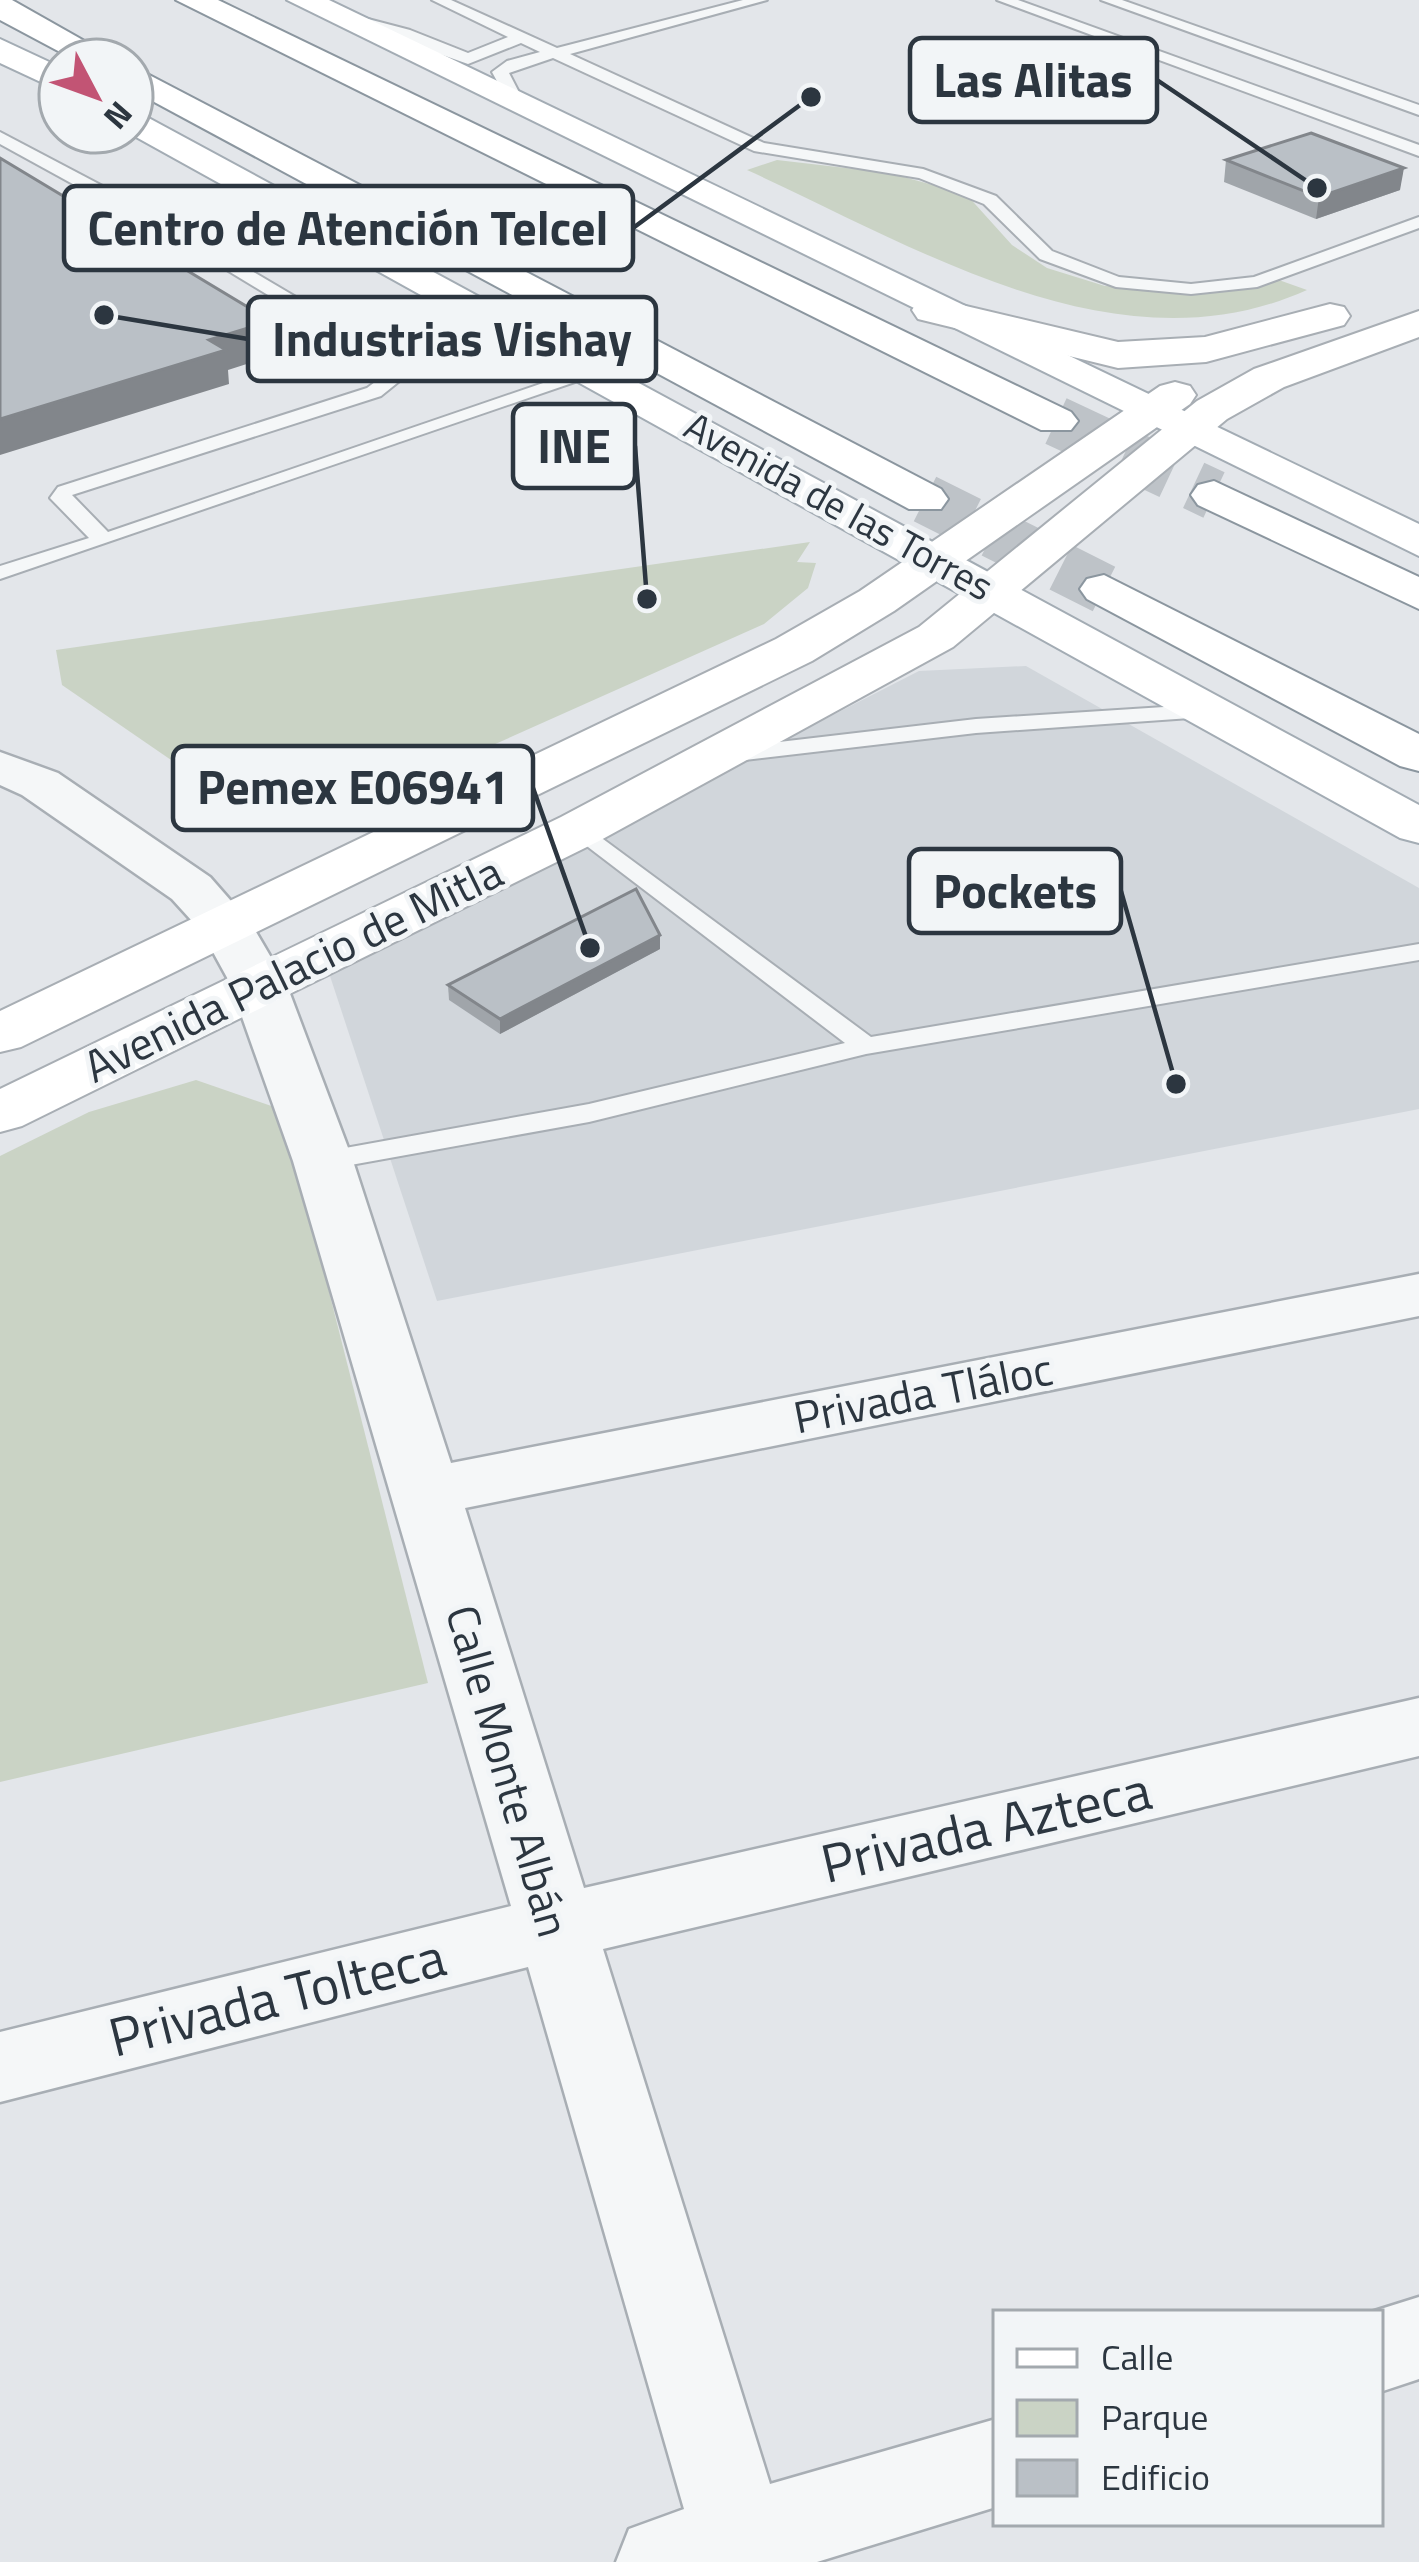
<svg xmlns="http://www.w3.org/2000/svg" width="1419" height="2562" viewBox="0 0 1419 2562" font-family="'Titillium Web',sans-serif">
	<rect width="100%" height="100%" fill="#e3e6ea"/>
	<!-- built -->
	<path fill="#d1d6db" d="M 1026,666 L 1419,888 L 1419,1109 L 437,1301 L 329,973 L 919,671 Z"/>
	<!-- green -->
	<g fill="#cad3c5">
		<path d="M 777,160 L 889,173 L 966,194 L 1012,245 L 1047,268 L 1105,286 L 1236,290 L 1276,279 L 1307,290 C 1118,375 917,247 747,170 Z"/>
		<path d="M 810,542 L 797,562 L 816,563 L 808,588 L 764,624 L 316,824 L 254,817 L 62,685 L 56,650 Z"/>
		<path d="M 196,1080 L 283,1110 L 428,1683 L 0,1782 L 0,1156 L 89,1112 Z"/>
	</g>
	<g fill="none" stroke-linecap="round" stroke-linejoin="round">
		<!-- highway-tunnel -->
		<g stroke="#bec3c8" stroke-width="50" stroke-dasharray="50 26" stroke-linecap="butt">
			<path d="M 1056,421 L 1214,495"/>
			<path d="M 925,499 L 1104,589"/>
		</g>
		<!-- lane casing -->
		<g stroke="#a8aeb4" stroke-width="4">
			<g id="lane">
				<path d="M 432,0 L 451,0 L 557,48 L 743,0 L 767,0 L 570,54 L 764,143 L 923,169 L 996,196 L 1052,251 L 1119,277 L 1191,284 L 1254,277 L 1419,217 L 1419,228 L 1257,287 L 1191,294 L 1116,287 L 1040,259 L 984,204 L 919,178 L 754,151 L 553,58 L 509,73 L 525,104 L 511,107 L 492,72 L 507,61 L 540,52 L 521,43 L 468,64 L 341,19 L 349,14 L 410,30 L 468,53 L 508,37 Z"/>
				<path d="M 997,0 L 1018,0 L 1419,145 L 1419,156 Z"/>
				<path d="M 1101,0 L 1122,0 L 1419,105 L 1419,115 Z"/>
				<path d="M 0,132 L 114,192 L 117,196 L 102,200 L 0,144 Z"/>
				<path d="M 152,212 L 401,359 L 407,375 L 381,396 L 72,495 L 108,532 L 587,368 L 604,372 L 0,579 L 0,566 L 89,538 L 50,498 L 58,487 L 367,388 L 387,373 L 385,366 L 146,221 L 143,217 Z"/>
				<path d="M 1211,704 L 1219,706 L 1219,716 L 976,733 L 728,762 L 716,755 L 728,748 L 976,719 Z"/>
				<path d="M 580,822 L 871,1037 L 1419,944 L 1419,960 L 866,1054 L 589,1122 L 323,1170 L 313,1167 L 309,1161 L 323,1152 L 589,1104 L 845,1043 L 571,834 L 568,829 Z"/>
			</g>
		</g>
		<!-- street casing -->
		<g stroke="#a8aeb4" stroke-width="5">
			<g id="street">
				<path d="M 0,752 L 58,773 L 210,877 L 252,925 L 286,983 L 353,1161 L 451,1463 L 1419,1274 L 1419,1316 L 465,1508 L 584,1888 L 1419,1698 L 1419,1756 L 603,1949 L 770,2484 L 996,2419 L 996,2507 L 817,2562 L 616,2562 L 629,2529 L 684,2509 L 528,1967 L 0,2102 L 0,2032 L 511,1906 L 293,1161 L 230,983 L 202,932 L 172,899 L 22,795 L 0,785 Z"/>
				<path d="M 1419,2297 L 1419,2379 L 1380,2392 L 1380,2313 L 1368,2313 Z"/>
			</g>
		</g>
		<!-- secondary casing -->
		<g stroke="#a8aeb4" stroke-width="4">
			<g id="secondary">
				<path d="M 932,298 L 1118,342 L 1205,337 L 1330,304 L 1344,307 L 1350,316 L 1344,325 L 1206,362 L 1118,368 L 918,319 L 912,310 L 918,301 Z"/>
				<path d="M 1419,311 L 1419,337 L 1284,387 L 1227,419 L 953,647 L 599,841 L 22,1126 L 0,1132 L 0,1089 L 561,817 L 919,627 L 1197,401 L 1254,369 Z"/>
				<path d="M 1175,382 L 1190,386 L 1196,395 L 1190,404 L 894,611 L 812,661 L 21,1047 L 0,1052 L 0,1011 L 776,639 L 860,591 L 1160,386 Z"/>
			</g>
		</g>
		<!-- primary casing -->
		<g stroke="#a3acb4" stroke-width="4">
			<g id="primary">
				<path d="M 287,0 L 329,0 L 1419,524 L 1419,556 Z"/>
				<path d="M 0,39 L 60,67 L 60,91 L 0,63 Z"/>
				<path d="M 132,109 L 1419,805 L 1419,843 L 1400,838 L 127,132 L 132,132 Z"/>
			</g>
		</g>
		<!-- highway casing -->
		<g stroke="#8b969f" stroke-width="4">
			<g id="highway">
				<path d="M 0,0 L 12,0 L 118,60 L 75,60 L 0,20 Z"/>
				<path d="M 176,0 L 218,0 L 1071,412 L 1078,421 L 1071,430 L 1041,430 Z"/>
				<path d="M 132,66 L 941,489 L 948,499 L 941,509 L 909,509 L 132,90 Z"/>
				<path d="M 1214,481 L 1419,577 L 1419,609 L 1198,505 L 1191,495 L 1198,485 Z"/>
				<path d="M 1104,575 L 1419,734 L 1419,771 L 1400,766 L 1087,599 L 1080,589 L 1087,579 Z"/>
			</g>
		</g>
		<!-- lane -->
		<use href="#lane" fill="#f5f7f8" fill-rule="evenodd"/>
		<!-- street -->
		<use href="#street" fill="#f5f7f8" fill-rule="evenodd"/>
		<!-- secondary -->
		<use href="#secondary" fill="#fff" fill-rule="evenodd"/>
		<!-- primary -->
		<use href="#primary" fill="#fff" fill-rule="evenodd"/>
		<!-- highway -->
		<use href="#highway" fill="#fff" fill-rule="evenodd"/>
	</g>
	<!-- wall -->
	<g fill="#a0a5aa">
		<path d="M 1226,160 L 1400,190 L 1316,219 L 1224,182 Z"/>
		<path d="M 660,949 L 500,1034 L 449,1000 L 448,985 Z"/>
	</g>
	<!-- shaded-wall -->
	<g fill="#82868b">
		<path d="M 1404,168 L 1400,190 L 1316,219 L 1319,197 Z"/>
		<path d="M 271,321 L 275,355 L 228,370 L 229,384 L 0,455 L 0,419 L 209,340 Z"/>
		<path d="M 660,935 L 660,949 L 500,1034 L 500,1019 Z"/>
	</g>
	<!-- building -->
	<g fill="#bac0c6" stroke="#82868b" stroke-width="3">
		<path d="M 1311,133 L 1404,168 L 1319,197 L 1226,160 Z"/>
		<path d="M 0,158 L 271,321 L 209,340 L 226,350 L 0,419 Z"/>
		<path d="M 636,889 L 660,935 L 500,1019 L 448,985 Z"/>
	</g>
	<g text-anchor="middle" stroke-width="10" stroke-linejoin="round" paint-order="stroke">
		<!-- far-street labels -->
		<g font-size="39" fill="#2c3640" stroke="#f2f5f7">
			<text transform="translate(839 506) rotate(29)" y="14">Avenida de las Torres</text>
		</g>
		<!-- street labels -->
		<g font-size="45" fill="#2c3640" stroke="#f2f5f7">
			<text transform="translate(293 969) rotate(-26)" y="16">Avenida Palacio de Mitla</text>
			<text transform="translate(923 1393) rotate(-11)" y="16">Privada Tláloc</text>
			<text transform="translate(508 1771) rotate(74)" y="16">Calle Monte Albán</text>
		</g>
		<!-- near-street labels -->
		<g font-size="54" fill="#2c3640" stroke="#f2f5f7">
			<text transform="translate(986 1827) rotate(-13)" y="19">Privada Azteca</text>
			<text transform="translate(277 1997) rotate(-14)" y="19">Privada Tolteca</text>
		</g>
	</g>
	<!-- callouts -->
	<path fill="none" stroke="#2c3640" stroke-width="4.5" d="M1317 188L1157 80M811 97L633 228M104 315L248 339M647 599L635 446M590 948L533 788M1176 1084L1121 891"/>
	<g fill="#2c3640" stroke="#f2f5f7" stroke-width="4.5">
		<circle cx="1317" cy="188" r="12"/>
		<circle cx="811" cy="97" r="12"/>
		<circle cx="104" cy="315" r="12"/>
		<circle cx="647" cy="599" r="12"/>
		<circle cx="590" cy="948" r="12"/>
		<circle cx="1176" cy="1084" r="12"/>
	</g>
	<g fill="#f2f5f7" stroke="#2c3640" stroke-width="4.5">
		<rect x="910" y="38" width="247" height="84" rx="12"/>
		<rect x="64" y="186" width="569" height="84" rx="12"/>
		<rect x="248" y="297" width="408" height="84" rx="12"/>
		<rect x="513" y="404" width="122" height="84" rx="12"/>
		<rect x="173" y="746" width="360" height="84" rx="12"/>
		<rect x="909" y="849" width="212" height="84" rx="12"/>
	</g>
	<g font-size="48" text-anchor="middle" font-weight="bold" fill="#2c3640">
		<text x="1033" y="97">Las Alitas</text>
		<text x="348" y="245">Centro de Atención Telcel</text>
		<text x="452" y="356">Industrias Vishay</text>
		<text x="574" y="463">INE</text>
		<text x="353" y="804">Pemex E06941</text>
		<text x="1015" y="908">Pockets</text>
	</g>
	<!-- legend -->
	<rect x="993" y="2310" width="390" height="216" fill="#f2f5f7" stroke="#a3a9ae" stroke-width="3"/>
	<rect x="1017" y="2349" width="60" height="18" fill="#ffffff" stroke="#a3a9ae" stroke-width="3"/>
	<text x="1101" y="2370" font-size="36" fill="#2c3640">Calle</text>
	<rect x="1017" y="2400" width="60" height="36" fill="#cad3c5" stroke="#a3a9ae" stroke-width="3"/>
	<text x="1101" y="2430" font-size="36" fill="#2c3640">Parque</text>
	<rect x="1017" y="2460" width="60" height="36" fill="#bac0c6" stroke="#a3a9ae" stroke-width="3"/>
	<text x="1101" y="2490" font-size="36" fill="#2c3640">Edificio</text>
	<!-- north arrow -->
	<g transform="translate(96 96) rotate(131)"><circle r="57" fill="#f2f5f7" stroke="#a3a9ae" stroke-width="3"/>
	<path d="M0-9L21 45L0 30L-21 45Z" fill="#c25474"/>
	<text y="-18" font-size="33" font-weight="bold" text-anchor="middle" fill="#2c3640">N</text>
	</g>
</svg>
